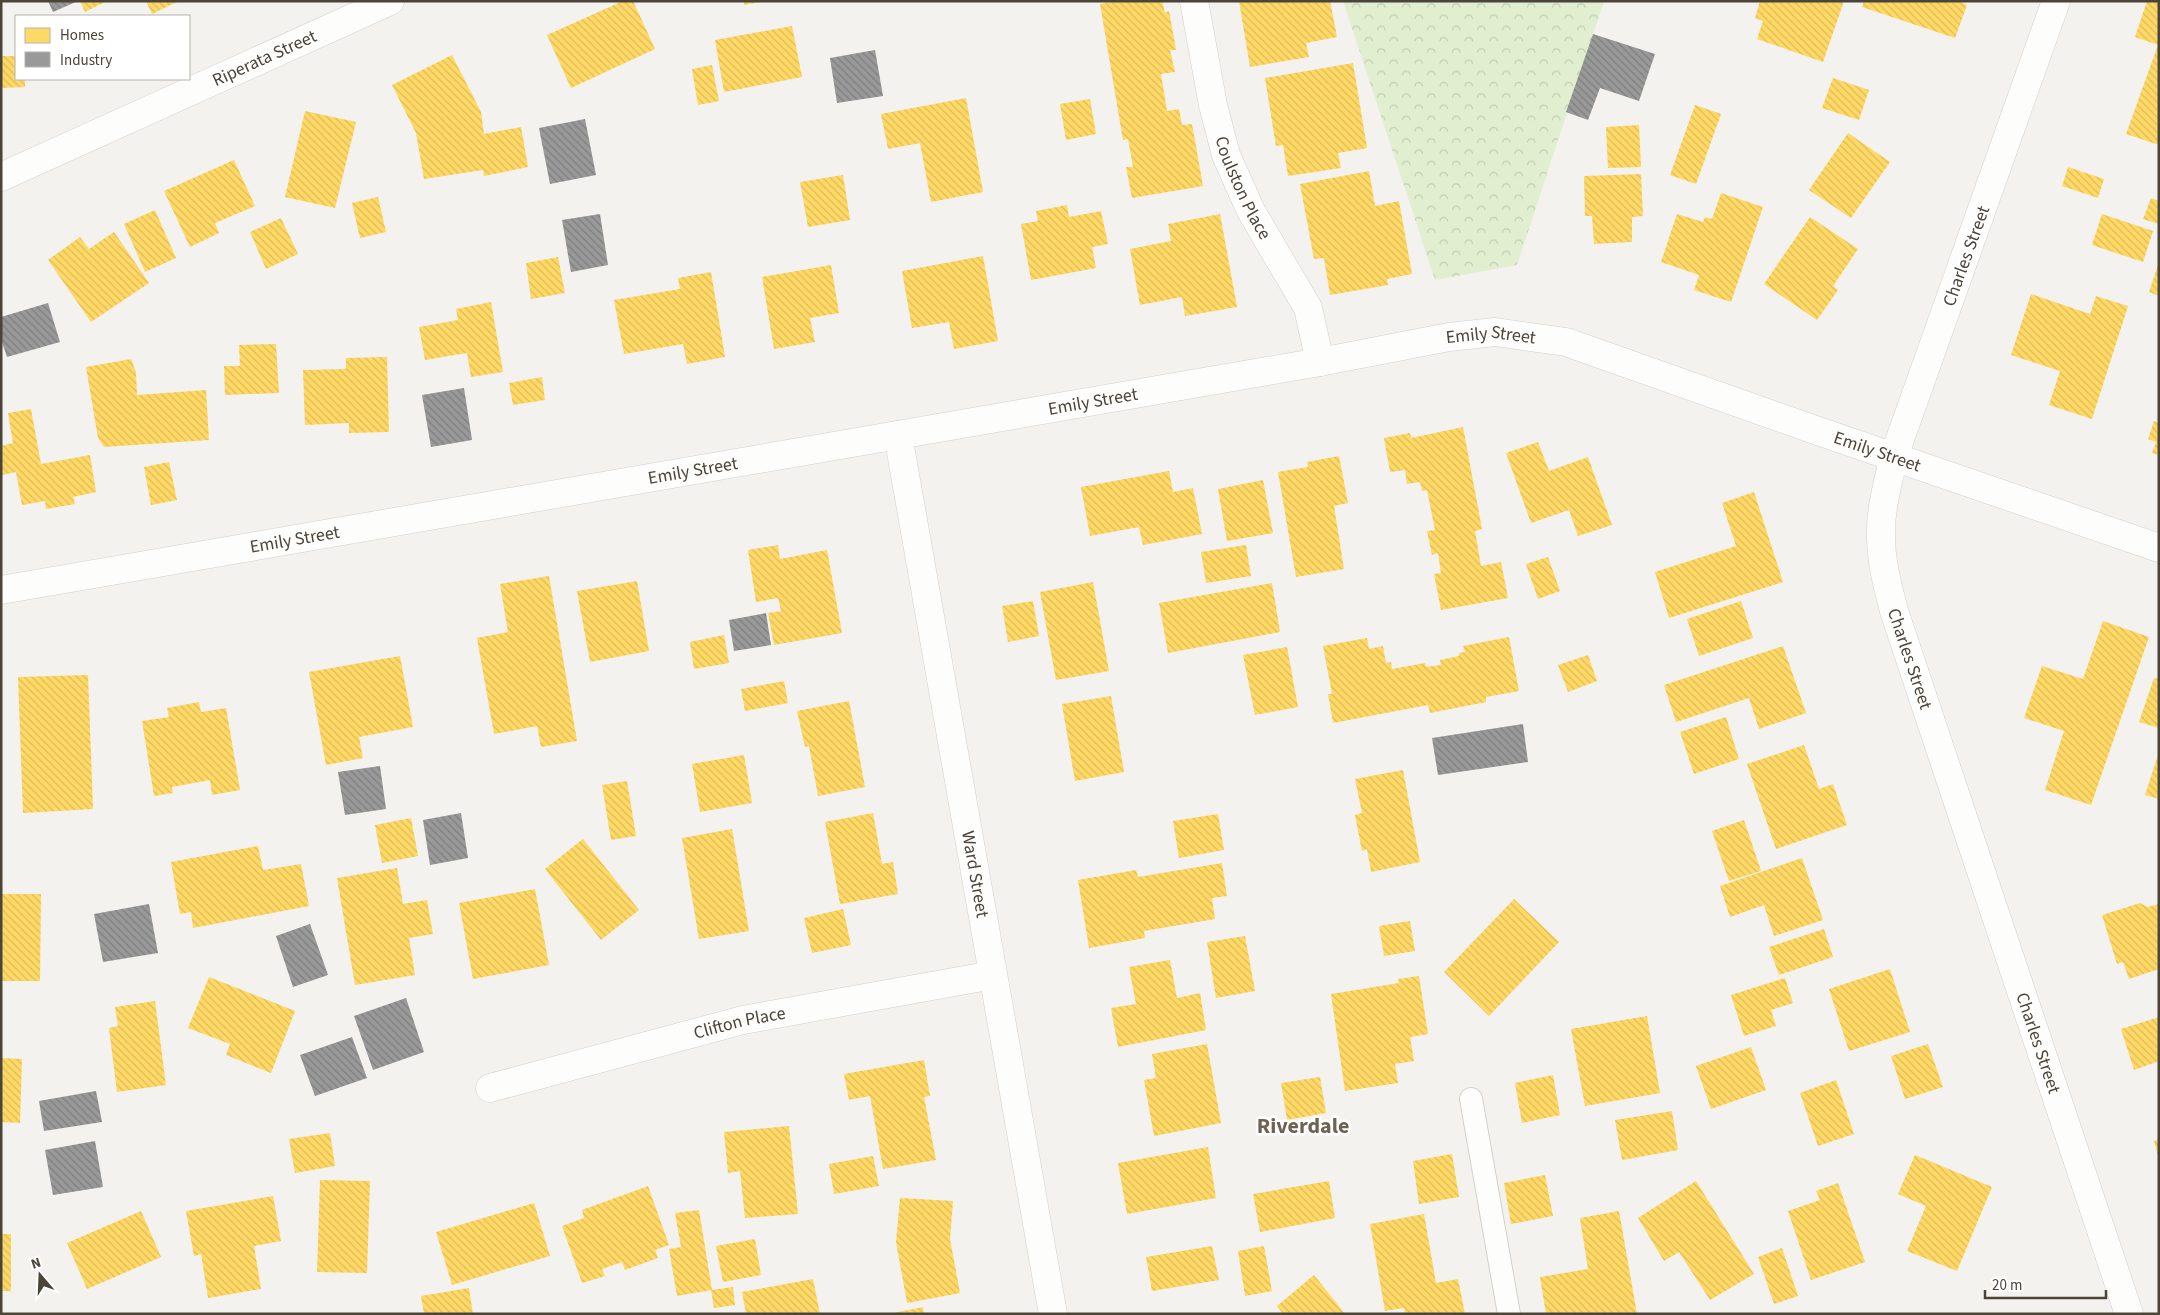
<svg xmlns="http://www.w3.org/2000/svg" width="2160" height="1315" viewBox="0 0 2160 1315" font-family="'Source Sans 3',sans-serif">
	<defs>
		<pattern id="park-crowns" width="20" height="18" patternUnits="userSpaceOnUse" patternTransform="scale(1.25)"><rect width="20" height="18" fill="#e1eecf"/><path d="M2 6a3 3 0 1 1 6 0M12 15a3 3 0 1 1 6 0" fill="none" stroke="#c3cdb2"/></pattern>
		<pattern id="homes-back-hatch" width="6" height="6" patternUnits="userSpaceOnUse" patternTransform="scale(1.25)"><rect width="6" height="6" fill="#ffd966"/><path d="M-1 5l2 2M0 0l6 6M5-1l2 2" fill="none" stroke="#dcbb59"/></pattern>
		<pattern id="industry-back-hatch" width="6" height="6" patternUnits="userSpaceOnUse" patternTransform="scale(1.25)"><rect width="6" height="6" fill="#999"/><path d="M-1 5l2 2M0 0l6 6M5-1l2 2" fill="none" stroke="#7f7e7e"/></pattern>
	</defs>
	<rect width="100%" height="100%" fill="#f4f2ee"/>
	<!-- park -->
	<path fill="url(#park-crowns)" d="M 1343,1 L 1604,1 L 1517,265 L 1435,280 Z"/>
	<!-- homes -->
	<g fill="url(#homes-back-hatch)">
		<path d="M 80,1 L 107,1 L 85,12 Z"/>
		<path d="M 146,1 L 179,1 L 152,14 Z"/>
		<path d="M 623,1 L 633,1 L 655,49 L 571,88 L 547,35 Z"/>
		<path d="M 744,1 L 760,1 L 760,2 L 744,5 Z"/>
		<path d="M 1119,1 L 1162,1 L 1165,13 L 1169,11 L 1176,50 L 1170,50 L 1175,72 L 1161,74 L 1167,111 L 1179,109 L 1182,125 L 1192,124 L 1203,186 L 1132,198 L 1126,167 L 1133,167 L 1128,139 L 1123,140 L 1100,4 Z"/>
		<path d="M 1239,1 L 1330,1 L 1337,37 L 1306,43 L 1309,57 L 1250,67 Z"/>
		<path d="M 1760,1 L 1844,1 L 1823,62 L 1757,39 L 1763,21 L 1755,18 Z"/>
		<path d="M 1864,1 L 1958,1 L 1967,5 L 1955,38 L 1862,7 Z"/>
		<path d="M 2147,1 L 2159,1 L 2159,145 L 2126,134 L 2158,45 L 2135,37 Z"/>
		<path d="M 792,26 L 802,77 L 724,92 L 715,40 Z"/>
		<path d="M 452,55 L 481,112 L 484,134 L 521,127 L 528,167 L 484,176 L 483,170 L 424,179 L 416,133 L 392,85 Z"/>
		<path d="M 1,56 L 16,56 L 16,79 L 25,79 L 25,87 L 1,88 Z"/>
		<path d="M 1353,63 L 1367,148 L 1338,153 L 1341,168 L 1288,176 L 1283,145 L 1276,146 L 1265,78 Z"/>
		<path d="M 712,65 L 719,101 L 698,105 L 692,69 Z"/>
		<path d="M 1833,78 L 1869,90 L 1859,120 L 1822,108 Z"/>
		<path d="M 966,98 L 983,192 L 931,202 L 920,143 L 888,149 L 881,114 Z"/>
		<path d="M 1090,99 L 1096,134 L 1066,140 L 1060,104 Z"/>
		<path d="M 1695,105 L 1721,114 L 1696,184 L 1670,175 Z"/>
		<path d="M 305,111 L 356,122 L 335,208 L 285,197 Z"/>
		<path d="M 1639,125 L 1641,167 L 1608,168 L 1606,127 Z"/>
		<path d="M 1848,133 L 1890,162 L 1851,218 L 1809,190 Z"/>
		<path d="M 234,160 L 255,206 L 215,223 L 219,233 L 190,247 L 164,191 Z"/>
		<path d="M 2068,167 L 2104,179 L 2098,198 L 2062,186 Z"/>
		<path d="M 1369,171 L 1375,206 L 1399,201 L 1412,274 L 1387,279 L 1388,285 L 1330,295 L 1324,258 L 1314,259 L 1300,184 Z"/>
		<path d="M 1641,174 L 1643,216 L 1632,217 L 1632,242 L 1594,244 L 1592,216 L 1585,216 L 1584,176 Z"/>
		<path d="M 843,175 L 850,220 L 808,227 L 800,182 Z"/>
		<path d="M 1721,193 L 1763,207 L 1731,302 L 1694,290 L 1699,275 L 1661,262 L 1677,214 L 1703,222 L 1705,217 L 1712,219 Z"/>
		<path d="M 378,197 L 386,232 L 360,238 L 352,203 Z"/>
		<path d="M 2151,198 L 2159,201 L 2159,224 L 2143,219 Z"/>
		<path d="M 1067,205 L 1069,217 L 1101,211 L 1108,244 L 1092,247 L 1096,268 L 1031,280 L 1021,224 L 1038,221 L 1036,211 Z"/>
		<path d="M 155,210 L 176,258 L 145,272 L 124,224 Z"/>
		<path d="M 1220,214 L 1237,307 L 1185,316 L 1182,297 L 1140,305 L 1130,249 L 1171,241 L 1168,224 Z"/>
		<path d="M 2102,214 L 2153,231 L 2143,262 L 2092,245 Z"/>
		<path d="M 1810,217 L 1858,249 L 1833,286 L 1838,290 L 1817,320 L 1764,284 Z"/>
		<path d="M 281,218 L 298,254 L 266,269 L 250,232 Z"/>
		<path d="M 114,232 L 149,283 L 91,322 L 48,260 L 80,237 L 89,249 Z"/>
		<path d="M 983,256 L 998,341 L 954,349 L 949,322 L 912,328 L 902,271 Z"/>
		<path d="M 558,257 L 565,293 L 531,299 L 526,263 Z"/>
		<path d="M 831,265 L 839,313 L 810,318 L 815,342 L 774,349 L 762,277 Z"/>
		<path d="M 2158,265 L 2159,265 L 2159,296 L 2149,292 Z"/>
		<path d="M 711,272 L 725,357 L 687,364 L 683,344 L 624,354 L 614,300 L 680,289 L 678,278 Z"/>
		<path d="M 2031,294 L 2090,314 L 2096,296 L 2128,306 L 2092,419 L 2049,405 L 2060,371 L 2011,355 Z"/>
		<path d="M 491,302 L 503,372 L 471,377 L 467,353 L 425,360 L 419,327 L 458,320 L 456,309 Z"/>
		<path d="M 276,344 L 279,393 L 225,395 L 224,366 L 240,366 L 239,345 Z"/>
		<path d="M 387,357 L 389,432 L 349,433 L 349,423 L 305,425 L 303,370 L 346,369 L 346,358 Z"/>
		<path d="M 131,359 L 136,372 L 137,395 L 206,390 L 209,440 L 104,447 L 98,438 L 86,367 Z"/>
		<path d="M 542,377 L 545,400 L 513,405 L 509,383 Z"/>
		<path d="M 31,409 L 41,464 L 90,455 L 96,492 L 73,497 L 75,504 L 46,509 L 45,501 L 22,505 L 16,472 L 2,475 L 1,446 L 13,443 L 8,413 Z"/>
		<path d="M 2154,421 L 2159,423 L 2159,455 L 2152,453 L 2156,442 L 2148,439 Z"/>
		<path d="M 1463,427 L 1482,529 L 1475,531 L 1481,566 L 1501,562 L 1508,598 L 1441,610 L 1434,574 L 1441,573 L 1438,553 L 1432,555 L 1427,531 L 1435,530 L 1427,490 L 1422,491 L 1420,482 L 1407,484 L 1405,470 L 1390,472 L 1384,438 L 1410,433 L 1411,438 Z"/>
		<path d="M 1538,442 L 1549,471 L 1588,457 L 1612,525 L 1578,536 L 1569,510 L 1531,523 L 1506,453 Z"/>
		<path d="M 1339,456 L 1348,503 L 1334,506 L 1344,569 L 1296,577 L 1278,472 L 1308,467 L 1307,462 Z"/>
		<path d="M 169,462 L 177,500 L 151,505 L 144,467 Z"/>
		<path d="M 1169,471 L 1173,492 L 1193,488 L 1202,534 L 1143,545 L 1139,527 L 1090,536 L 1081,487 Z"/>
		<path d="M 1263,480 L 1273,533 L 1227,541 L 1218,489 Z"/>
		<path d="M 1754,492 L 1783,582 L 1669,618 L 1655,572 L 1736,546 L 1722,503 Z"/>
		<path d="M 778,545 L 780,559 L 827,550 L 842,633 L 774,645 L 768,613 L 781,611 L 778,598 L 756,602 L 748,550 Z"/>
		<path d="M 1246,545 L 1251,576 L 1206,583 L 1201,552 Z"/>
		<path d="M 1548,557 L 1560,591 L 1538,599 L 1526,564 Z"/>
		<path d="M 549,576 L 577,741 L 541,747 L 537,726 L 494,734 L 477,638 L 508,632 L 500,584 Z"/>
		<path d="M 637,581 L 649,651 L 590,662 L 577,591 Z"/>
		<path d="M 1093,582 L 1109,671 L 1056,680 L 1040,592 Z"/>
		<path d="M 1272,583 L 1280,632 L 1168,653 L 1159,603 Z"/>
		<path d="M 1033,601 L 1039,636 L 1008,642 L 1002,606 Z"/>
		<path d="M 1741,601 L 1753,638 L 1699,656 L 1687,619 Z"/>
		<path d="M 2103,621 L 2149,637 L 2091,805 L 2045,790 L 2064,731 L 2024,718 L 2042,666 L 2083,679 Z"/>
		<path d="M 724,635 L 729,663 L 694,669 L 690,642 Z"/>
		<path d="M 1509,637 L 1519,691 L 1486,697 L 1486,702 L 1430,713 L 1428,705 L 1333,723 L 1328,694 L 1332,694 L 1323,646 L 1367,638 L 1369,649 L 1383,646 L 1386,663 L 1391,662 L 1392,669 L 1425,663 L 1426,667 L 1441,665 L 1440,660 L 1459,656 L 1459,653 L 1465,652 L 1463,646 Z"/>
		<path d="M 1783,646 L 1806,713 L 1759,729 L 1749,698 L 1676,722 L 1664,685 Z"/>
		<path d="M 1287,647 L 1298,707 L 1255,715 L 1243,655 Z"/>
		<path d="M 1588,655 L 1597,681 L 1568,692 L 1558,665 Z"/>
		<path d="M 400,656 L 413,727 L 359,737 L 363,758 L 326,765 L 309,672 Z"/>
		<path d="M 88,675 L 93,809 L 23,813 L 18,677 Z"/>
		<path d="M 2154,678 L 2159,679 L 2159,728 L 2139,722 Z"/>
		<path d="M 784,681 L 788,703 L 745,711 L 741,689 Z"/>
		<path d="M 1111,696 L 1124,772 L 1075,781 L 1062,704 Z"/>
		<path d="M 849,701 L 865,787 L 818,796 L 809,746 L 805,747 L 797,711 Z"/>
		<path d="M 199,702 L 201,712 L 226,708 L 240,790 L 212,795 L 210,780 L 172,787 L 173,793 L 154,796 L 142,721 L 169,717 L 167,708 Z"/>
		<path d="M 1726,717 L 1739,759 L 1694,774 L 1680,732 Z"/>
		<path d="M 1804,745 L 1819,789 L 1833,784 L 1847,825 L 1776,849 L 1747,764 Z"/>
		<path d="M 744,755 L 752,803 L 700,812 L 692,764 Z"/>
		<path d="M 2158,755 L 2159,755 L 2159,799 L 2145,795 Z"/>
		<path d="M 1403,770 L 1420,862 L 1371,872 L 1367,849 L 1362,851 L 1355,815 L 1362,813 L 1355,779 Z"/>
		<path d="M 627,781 L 636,836 L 611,840 L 602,785 Z"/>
		<path d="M 873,813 L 882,864 L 893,862 L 898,894 L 840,904 L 825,822 Z"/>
		<path d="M 1218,814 L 1224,850 L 1179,858 L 1173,821 Z"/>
		<path d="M 411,818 L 418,856 L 382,863 L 375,825 Z"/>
		<path d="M 1744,820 L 1761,871 L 1729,881 L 1712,831 Z"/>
		<path d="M 732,829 L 749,931 L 699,939 L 682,838 Z"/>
		<path d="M 583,839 L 639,910 L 601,940 L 545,869 Z"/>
		<path d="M 258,846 L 263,870 L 301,864 L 309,906 L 193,928 L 191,912 L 180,914 L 171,862 Z"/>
		<path d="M 1802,858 L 1823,920 L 1774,936 L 1764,905 L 1730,917 L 1720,886 Z"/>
		<path d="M 1222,863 L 1227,896 L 1212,898 L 1215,919 L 1144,931 L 1145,938 L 1089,948 L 1078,880 L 1136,870 L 1138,877 Z"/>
		<path d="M 397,868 L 403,904 L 427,900 L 433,934 L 409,938 L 415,975 L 355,985 L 337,878 Z"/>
		<path d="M 535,889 L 549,965 L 473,979 L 459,903 Z"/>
		<path d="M 1,894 L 41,894 L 40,981 L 1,981 Z"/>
		<path d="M 1514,899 L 1559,942 L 1489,1016 L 1444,972 Z"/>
		<path d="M 2140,903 L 2148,907 L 2159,904 L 2159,969 L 2129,979 L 2123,962 L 2117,964 L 2102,915 Z"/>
		<path d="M 843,909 L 851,945 L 812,953 L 804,918 Z"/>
		<path d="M 1410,921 L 1415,951 L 1384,956 L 1379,926 Z"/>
		<path d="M 1824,929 L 1833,957 L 1779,975 L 1769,947 Z"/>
		<path d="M 1245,936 L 1255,991 L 1216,998 L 1207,942 Z"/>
		<path d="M 1170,960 L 1177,998 L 1200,993 L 1206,1030 L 1118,1047 L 1111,1008 L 1136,1004 L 1129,967 Z"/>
		<path d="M 1890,969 L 1910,1032 L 1849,1051 L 1829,989 Z"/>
		<path d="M 1419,976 L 1428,1034 L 1410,1037 L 1414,1061 L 1395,1064 L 1398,1083 L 1345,1091 L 1331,994 L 1399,983 L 1398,979 Z"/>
		<path d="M 209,977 L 295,1011 L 271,1073 L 226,1055 L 230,1044 L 188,1028 Z"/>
		<path d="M 1785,978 L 1793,1003 L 1771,1010 L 1776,1026 L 1744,1036 L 1731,995 Z"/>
		<path d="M 155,1001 L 166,1085 L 117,1092 L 109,1028 L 118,1026 L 115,1007 Z"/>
		<path d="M 1647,1016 L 1660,1093 L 1585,1106 L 1571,1029 Z"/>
		<path d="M 2159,1017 L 2159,1061 L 2134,1070 L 2121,1029 Z"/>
		<path d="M 1207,1044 L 1221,1123 L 1154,1136 L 1144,1080 L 1156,1078 L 1152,1054 Z"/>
		<path d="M 1928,1044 L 1943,1087 L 1905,1099 L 1891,1056 Z"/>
		<path d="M 1751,1047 L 1766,1090 L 1711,1109 L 1696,1066 Z"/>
		<path d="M 1,1058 L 22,1059 L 20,1123 L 1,1122 Z"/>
		<path d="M 924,1060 L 930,1096 L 924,1097 L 936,1160 L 883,1169 L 870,1096 L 849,1100 L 844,1074 Z"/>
		<path d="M 1553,1075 L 1560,1115 L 1522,1123 L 1515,1083 Z"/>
		<path d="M 1320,1077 L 1326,1113 L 1287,1120 L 1281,1083 Z"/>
		<path d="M 1836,1080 L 1854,1134 L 1818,1146 L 1800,1093 Z"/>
		<path d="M 1672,1111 L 1678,1150 L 1622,1160 L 1615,1120 Z"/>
		<path d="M 789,1126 L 798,1214 L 745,1218 L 740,1171 L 728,1173 L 724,1132 Z"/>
		<path d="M 330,1133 L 335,1166 L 295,1173 L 289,1139 Z"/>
		<path d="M 2159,1139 L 2159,1155 L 2158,1155 L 2154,1141 Z"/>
		<path d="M 1208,1147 L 1216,1198 L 1127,1214 L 1118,1163 Z"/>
		<path d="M 1452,1154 L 1459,1197 L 1419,1204 L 1413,1161 Z"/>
		<path d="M 1915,1155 L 1992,1187 L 1957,1271 L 1907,1251 L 1926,1206 L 1898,1194 Z"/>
		<path d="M 873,1156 L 879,1186 L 834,1194 L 829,1164 Z"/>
		<path d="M 1545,1175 L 1553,1216 L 1511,1224 L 1504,1183 Z"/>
		<path d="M 320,1180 L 370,1181 L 367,1273 L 317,1272 Z"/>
		<path d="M 1329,1181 L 1335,1218 L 1260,1232 L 1253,1194 Z"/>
		<path d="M 1696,1181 L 1754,1274 L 1710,1300 L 1679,1252 L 1664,1261 L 1638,1218 Z"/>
		<path d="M 1838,1183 L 1865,1262 L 1811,1280 L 1788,1211 L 1820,1200 L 1816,1191 Z"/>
		<path d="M 648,1186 L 669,1245 L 655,1250 L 658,1258 L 625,1270 L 622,1262 L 602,1269 L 605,1276 L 582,1283 L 562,1226 L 584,1218 L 582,1210 Z"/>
		<path d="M 273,1196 L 281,1241 L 254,1246 L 261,1289 L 208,1298 L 201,1254 L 194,1256 L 186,1211 Z"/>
		<path d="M 900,1198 L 953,1201 L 950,1239 L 960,1293 L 907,1303 L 896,1242 Z"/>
		<path d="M 534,1203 L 550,1256 L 452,1285 L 436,1232 Z"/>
		<path d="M 699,1210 L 712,1290 L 677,1296 L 669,1249 L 681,1247 L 675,1213 Z"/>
		<path d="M 141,1211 L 161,1257 L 87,1289 L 67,1243 Z"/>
		<path d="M 1619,1211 L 1637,1314 L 1546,1314 L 1540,1277 L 1588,1269 L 1580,1218 Z"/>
		<path d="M 1424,1214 L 1436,1283 L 1458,1279 L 1465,1314 L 1405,1314 L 1404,1308 L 1385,1311 L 1370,1224 Z"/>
		<rect x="1" y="1234" width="10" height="57"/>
		<path d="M 755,1239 L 761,1275 L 723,1282 L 716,1246 Z"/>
		<path d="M 1212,1246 L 1219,1280 L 1152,1291 L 1146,1257 Z"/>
		<path d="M 1264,1246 L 1272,1291 L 1245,1296 L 1238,1251 Z"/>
		<path d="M 1782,1248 L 1798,1296 L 1774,1304 L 1758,1257 Z"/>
		<path d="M 1314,1275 L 1345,1314 L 1283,1314 L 1277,1306 Z"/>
		<path d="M 813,1279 L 820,1314 L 746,1314 L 742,1292 Z"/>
		<path d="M 733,1287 L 735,1305 L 714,1308 L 711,1290 Z"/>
		<path d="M 469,1288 L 473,1314 L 424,1314 L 421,1296 Z"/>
		<path d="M 923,1307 L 924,1314 L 893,1314 L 893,1313 Z"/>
	</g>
	<!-- industry -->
	<g fill="url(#industry-back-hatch)">
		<path d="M 48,1 L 78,1 L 53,12 Z"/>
		<path d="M 1593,34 L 1655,54 L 1639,101 L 1600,88 L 1588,120 L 1566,112 Z"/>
		<path d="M 875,50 L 883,96 L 837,103 L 830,58 Z"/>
		<path d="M 585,119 L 596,175 L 550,184 L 539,128 Z"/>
		<path d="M 600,214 L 608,265 L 571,272 L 562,220 Z"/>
		<path d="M 48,303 L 60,342 L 7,357 L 1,339 L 1,317 Z"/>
		<path d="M 464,388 L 472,440 L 431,447 L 422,395 Z"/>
		<path d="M 766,613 L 771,645 L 734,651 L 729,620 Z"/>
		<path d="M 1523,724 L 1528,762 L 1438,775 L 1432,738 Z"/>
		<path d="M 380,766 L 386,809 L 345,815 L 338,772 Z"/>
		<path d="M 461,813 L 468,858 L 430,865 L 423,820 Z"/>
		<path d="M 149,904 L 158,953 L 103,962 L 94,914 Z"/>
		<path d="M 310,924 L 328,975 L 293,987 L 276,936 Z"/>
		<path d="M 406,998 L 424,1052 L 373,1070 L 354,1016 Z"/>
		<path d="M 352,1037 L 367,1078 L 315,1096 L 300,1055 Z"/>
		<path d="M 96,1091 L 102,1122 L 44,1131 L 39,1101 Z"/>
		<path d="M 95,1141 L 103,1187 L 53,1195 L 45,1150 Z"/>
	</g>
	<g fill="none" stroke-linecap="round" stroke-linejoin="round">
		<!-- service casing -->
		<g stroke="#d2d0cb" stroke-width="24">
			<path id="service" d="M 1471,1099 L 1509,1314"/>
		</g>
		<!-- minor casing -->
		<g stroke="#d2d0cb" stroke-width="29">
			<g id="minor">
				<path id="s1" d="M 1194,1 L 1213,105 L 1226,155 L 1251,211 L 1308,308 L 1320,362"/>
				<path id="s2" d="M 2056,1 L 1894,456 C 1888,483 1880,509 1881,537 C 1881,562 1888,587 1894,611 L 2129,1314"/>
				<path id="s3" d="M 1,177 L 390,1"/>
				<path id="s4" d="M 898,435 L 1053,1314"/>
				<path id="s5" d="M 1,590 L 1320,362 L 1449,337 L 1495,332 L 1566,342 L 1821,432 L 2159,548"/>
				<path id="s6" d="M 490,1088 L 743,1020 L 993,975"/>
			</g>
		</g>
		<!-- service -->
		<use href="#service" stroke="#fdfdfc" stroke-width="22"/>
		<!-- minor -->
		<use href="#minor" stroke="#fdfdfc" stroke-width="28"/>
	</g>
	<g text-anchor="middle" stroke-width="5" stroke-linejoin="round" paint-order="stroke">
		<!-- street labels -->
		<g font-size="18" fill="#4b4439" stroke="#fff">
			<text dy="6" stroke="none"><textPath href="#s3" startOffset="289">Riperata Street</textPath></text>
			<text dy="6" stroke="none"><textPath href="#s1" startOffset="194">Coulston Place</textPath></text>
			<text transform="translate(1966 256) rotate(-70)" y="6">Charles Street</text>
			<text dy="6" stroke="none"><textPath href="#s5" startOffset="1512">Emily Street</textPath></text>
			<text dy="6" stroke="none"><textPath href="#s5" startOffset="1108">Emily Street</textPath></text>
			<text dy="6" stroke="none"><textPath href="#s5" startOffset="1918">Emily Street</textPath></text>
			<text dy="6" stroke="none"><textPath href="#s5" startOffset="702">Emily Street</textPath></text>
			<text dy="6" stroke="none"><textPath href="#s5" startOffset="298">Emily Street</textPath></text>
			<text dy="6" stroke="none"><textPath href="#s2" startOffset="691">Charles Street</textPath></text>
			<text dy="6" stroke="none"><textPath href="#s4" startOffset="446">Ward Street</textPath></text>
			<text dy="6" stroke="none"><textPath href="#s6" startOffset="258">Clifton Place</textPath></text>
			<text dy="6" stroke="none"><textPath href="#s2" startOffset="1096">Charles Street</textPath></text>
		</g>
		<!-- district labels -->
		<g font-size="22" font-weight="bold" fill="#6e6250" stroke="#fff">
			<text x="1303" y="1133">Riverdale</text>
		</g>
	</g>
	<!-- border -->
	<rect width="2160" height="1315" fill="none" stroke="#4b4439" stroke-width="5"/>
	<!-- legend -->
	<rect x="15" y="15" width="175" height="65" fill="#ffffff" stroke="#b7b4b0"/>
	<rect x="25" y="28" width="25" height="15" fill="#ffd966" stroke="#b7b4b0"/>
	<text x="60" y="40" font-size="15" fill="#4b4439">Homes</text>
	<rect x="25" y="52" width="25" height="15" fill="#999999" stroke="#b7b4b0"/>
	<text x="60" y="65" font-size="15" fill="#4b4439">Industry</text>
	<!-- north arrow -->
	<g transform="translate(40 1275) rotate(341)" stroke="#ffffff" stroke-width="4" paint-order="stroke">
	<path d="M0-4L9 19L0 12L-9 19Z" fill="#4b4439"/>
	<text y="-8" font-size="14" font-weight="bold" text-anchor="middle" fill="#4b4439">N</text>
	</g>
	<!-- scale -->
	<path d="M1985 1290v8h121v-8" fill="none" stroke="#4b4439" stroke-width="2.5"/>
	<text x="1992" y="1290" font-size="15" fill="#4b4439" stroke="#ffffff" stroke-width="4" paint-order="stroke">20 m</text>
</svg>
